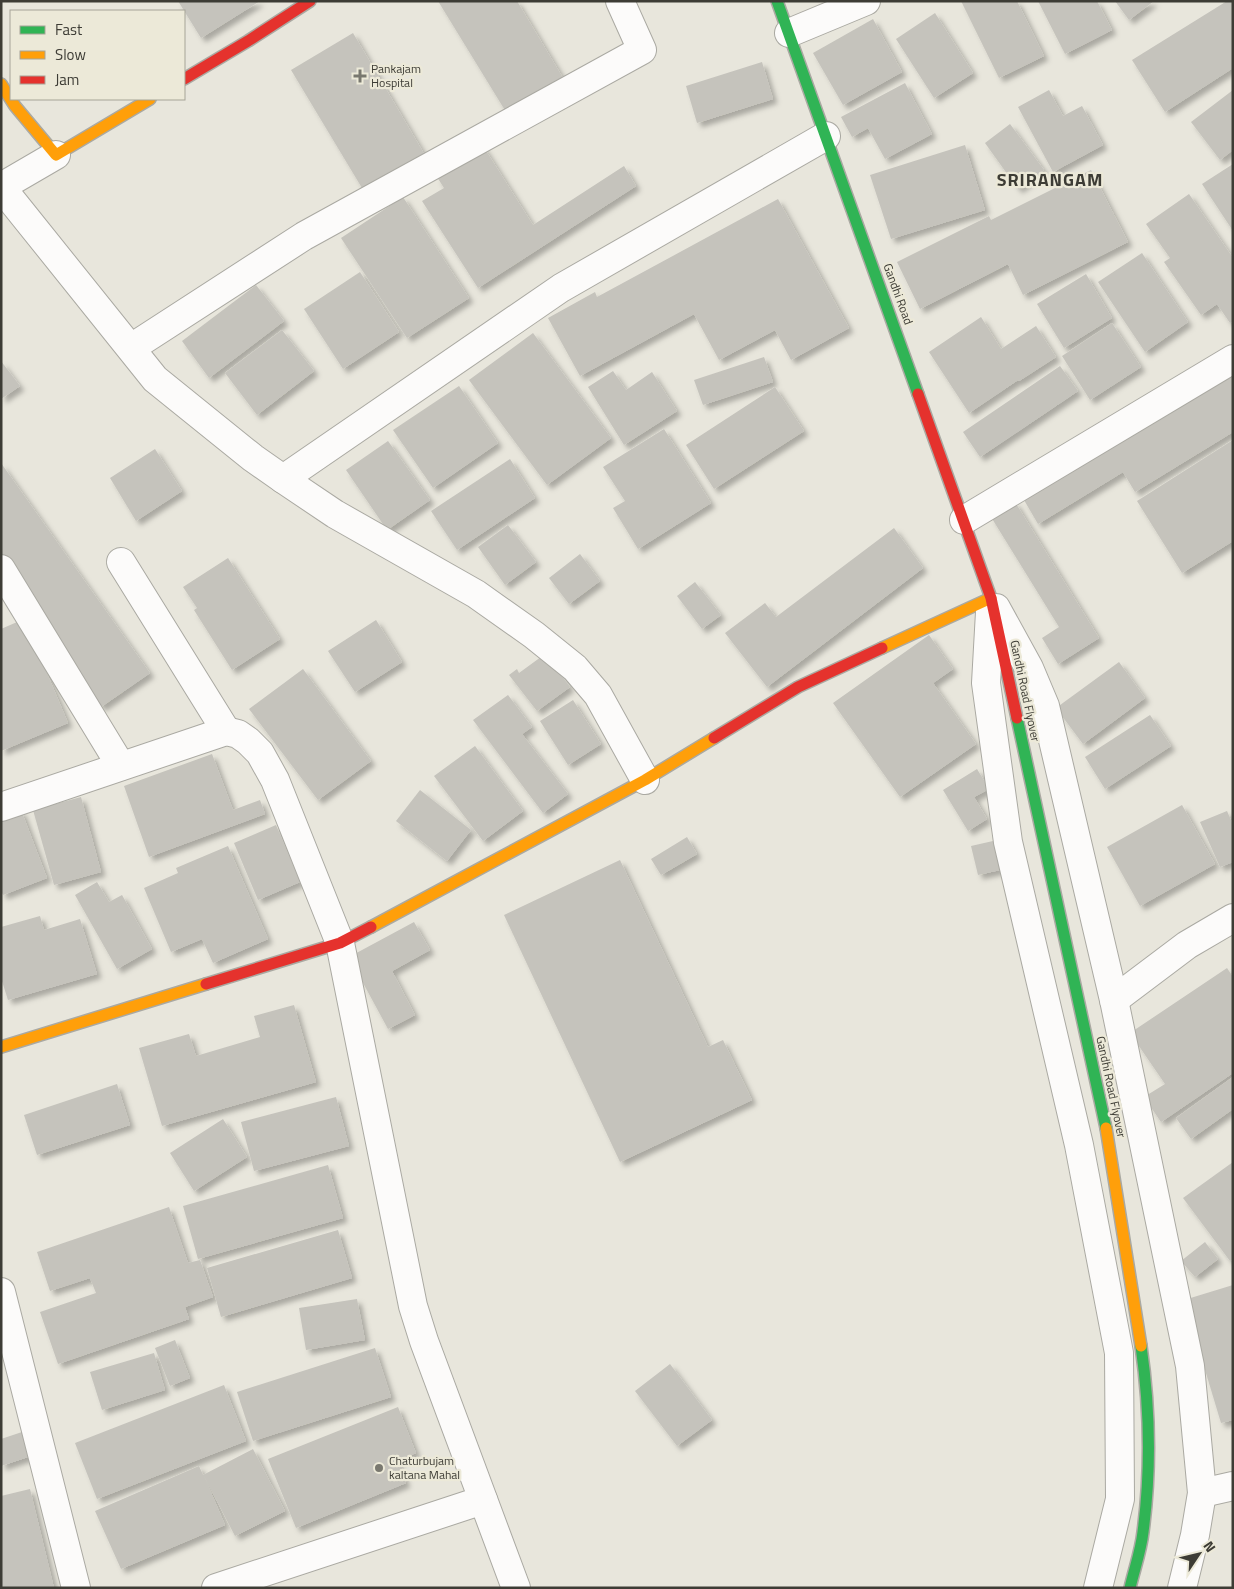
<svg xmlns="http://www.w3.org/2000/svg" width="1234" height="1589" viewBox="0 0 1234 1589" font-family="'Titillium Web',sans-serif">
	<defs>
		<filter id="shadow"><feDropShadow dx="4.5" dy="4.5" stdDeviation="2.5" flood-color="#0004"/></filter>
	</defs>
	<rect width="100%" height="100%" fill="#e8e6dc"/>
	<!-- building -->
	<g fill="#c5c3bc" filter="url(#shadow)">
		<path d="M 178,1 L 260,1 L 201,38 Z"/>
		<path d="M 438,1 L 517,1 L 563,78 L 506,112 Z"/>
		<path d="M 961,1 L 1017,1 L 1044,56 L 999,78 Z"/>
		<path d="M 1038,1 L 1097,1 L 1112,30 L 1065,54 Z"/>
		<path d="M 1115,1 L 1154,1 L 1129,20 Z"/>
		<path d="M 1227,1 L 1233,1 L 1233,68 L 1165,112 L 1132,60 Z"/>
		<path d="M 935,13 L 973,73 L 934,98 L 896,39 Z"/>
		<path d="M 873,19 L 902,72 L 843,105 L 813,53 Z"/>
		<path d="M 353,33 L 426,157 L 365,193 L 291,70 Z"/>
		<path d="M 762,62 L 773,99 L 697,123 L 686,86 Z"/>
		<path d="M 905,83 L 932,134 L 885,159 L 868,128 L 852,137 L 841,117 Z"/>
		<path d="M 1049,90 L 1063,116 L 1082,106 L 1103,145 L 1053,172 L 1018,107 Z"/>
		<path d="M 1233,90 L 1233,150 L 1220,160 L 1191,122 Z"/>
		<path d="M 1010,124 L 1044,170 L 1018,189 L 985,143 Z"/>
		<path d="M 965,145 L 985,210 L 891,239 L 870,175 Z"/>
		<path d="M 483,146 L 533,225 L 624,166 L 636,186 L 478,288 L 422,201 L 444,188 L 437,177 Z"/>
		<path d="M 1233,164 L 1233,231 L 1202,184 Z"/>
		<path d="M 1091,170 L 1128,242 L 1023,295 L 1008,264 L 920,309 L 897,262 L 989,216 L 991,220 Z"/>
		<path d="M 1189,194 L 1233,258 L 1233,321 L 1230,323 L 1217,304 L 1201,315 L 1164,262 L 1170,258 L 1146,224 Z"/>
		<path d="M 403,197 L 469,298 L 407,338 L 341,238 Z"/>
		<path d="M 778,199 L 849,328 L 791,360 L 775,330 L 719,360 L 694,314 L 580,376 L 548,318 L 595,292 L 597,297 Z"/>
		<path d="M 1142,253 L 1188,322 L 1145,352 L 1098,282 Z"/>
		<path d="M 360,272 L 399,332 L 343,369 L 304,309 Z"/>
		<path d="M 1086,274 L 1112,318 L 1064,348 L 1037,304 Z"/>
		<path d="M 256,285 L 284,321 L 209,378 L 182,341 Z"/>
		<path d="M 981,317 L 1001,349 L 1036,326 L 1056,357 L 1019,381 L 1018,380 L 969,413 L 929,352 Z"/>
		<path d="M 1112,323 L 1141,367 L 1090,400 L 1062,356 Z"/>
		<path d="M 282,330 L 314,371 L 257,415 L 225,373 Z"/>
		<path d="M 533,333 L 611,438 L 547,485 L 469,380 Z"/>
		<path d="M 764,357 L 773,382 L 703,405 L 694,380 Z"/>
		<path d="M 1,361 L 20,386 L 1,399 Z"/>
		<path d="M 1060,366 L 1078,391 L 980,457 L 963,432 Z"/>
		<path d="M 613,371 L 626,390 L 652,372 L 677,411 L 624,445 L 588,387 Z"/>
		<path d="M 1233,372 L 1233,432 L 1135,492 L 1123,472 L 1038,524 L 1024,500 Z"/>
		<path d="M 459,386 L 498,443 L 433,488 L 393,430 Z"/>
		<path d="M 775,387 L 804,431 L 714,489 L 686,445 Z"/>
		<path d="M 664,429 L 711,503 L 638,549 L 613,508 L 625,501 L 603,467 Z"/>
		<path d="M 1233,440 L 1233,541 L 1182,573 L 1137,501 Z"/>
		<path d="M 388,441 L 430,500 L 387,530 L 346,470 Z"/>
		<path d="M 155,449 L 182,491 L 136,521 L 110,478 Z"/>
		<path d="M 510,459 L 535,498 L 457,550 L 431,511 Z"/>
		<path d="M 1,463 L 150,673 L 101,707 L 1,567 Z"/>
		<path d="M 1015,502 L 1099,638 L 1058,664 L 1042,638 L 1059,627 L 991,517 Z"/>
		<path d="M 508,525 L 536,562 L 505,585 L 478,547 Z"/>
		<path d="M 894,528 L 923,568 L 767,687 L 725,633 L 765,603 L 776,617 Z"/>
		<path d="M 580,554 L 600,581 L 569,604 L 549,578 Z"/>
		<path d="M 228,558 L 280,639 L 232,670 L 194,610 L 197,608 L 183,587 Z"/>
		<path d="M 695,582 L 721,615 L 702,629 L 677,596 Z"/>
		<path d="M 24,619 L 68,723 L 1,751 L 1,629 Z"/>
		<path d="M 376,620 L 402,662 L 355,692 L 328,651 Z"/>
		<path d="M 929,635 L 953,669 L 933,683 L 976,744 L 900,797 L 833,703 Z"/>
		<path d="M 545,654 L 570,687 L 537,711 L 509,675 L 517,669 L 519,673 Z"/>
		<path d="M 1119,662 L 1145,698 L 1083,744 L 1056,708 Z"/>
		<path d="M 303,669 L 371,761 L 318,800 L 249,709 Z"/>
		<path d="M 508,695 L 532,727 L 522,734 L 568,794 L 543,813 L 473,720 Z"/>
		<path d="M 573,700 L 601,744 L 568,765 L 540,721 Z"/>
		<path d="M 1150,715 L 1171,746 L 1105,789 L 1085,757 Z"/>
		<path d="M 475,746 L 523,811 L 483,841 L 434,776 Z"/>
		<path d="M 212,754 L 233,810 L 260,800 L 265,814 L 149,857 L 124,786 Z"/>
		<path d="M 977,769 L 989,789 L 974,797 L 987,819 L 968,831 L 943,790 Z"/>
		<path d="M 420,790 L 471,830 L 447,861 L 396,821 Z"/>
		<path d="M 81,797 L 101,872 L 54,885 L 33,810 Z"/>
		<path d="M 1182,805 L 1215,864 L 1140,906 L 1107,847 Z"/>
		<path d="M 21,810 L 47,878 L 3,895 L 1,891 L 1,817 Z"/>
		<path d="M 1227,811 L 1233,825 L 1233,862 L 1220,867 L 1200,822 Z"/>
		<path d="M 276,825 L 300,882 L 258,900 L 234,843 Z"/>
		<path d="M 687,837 L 697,854 L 661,875 L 651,859 Z"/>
		<path d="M 993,841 L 1000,870 L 978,875 L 971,846 Z"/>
		<path d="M 228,846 L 268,939 L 213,963 L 202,939 L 171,952 L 144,888 L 178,873 L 176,868 Z"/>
		<path d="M 620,860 L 708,1047 L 723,1040 L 752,1100 L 620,1162 L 504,915 Z"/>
		<path d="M 97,882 L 109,902 L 122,895 L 152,949 L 117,969 L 75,895 Z"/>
		<path d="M 40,916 L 44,930 L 80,919 L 97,974 L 8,1000 L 1,978 L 1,927 Z"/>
		<path d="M 414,922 L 430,950 L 392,971 L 415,1015 L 388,1029 L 349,957 Z"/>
		<path d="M 1227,968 L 1233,977 L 1233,1073 L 1161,1122 L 1144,1097 L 1165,1084 L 1130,1033 Z"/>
		<path d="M 294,1005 L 316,1082 L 162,1126 L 139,1048 L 189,1034 L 196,1056 L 260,1037 L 254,1016 Z"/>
		<path d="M 1233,1077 L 1233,1109 L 1191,1139 L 1176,1118 Z"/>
		<path d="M 117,1084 L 130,1125 L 37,1155 L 24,1115 Z"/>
		<path d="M 336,1097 L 349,1146 L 254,1171 L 241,1122 Z"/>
		<path d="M 223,1119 L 247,1157 L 194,1191 L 170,1153 Z"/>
		<path d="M 1233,1162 L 1233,1259 L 1230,1261 L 1183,1198 Z"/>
		<path d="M 328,1165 L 343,1218 L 198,1259 L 183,1206 Z"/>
		<path d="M 169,1207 L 188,1263 L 200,1260 L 213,1297 L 185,1307 L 189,1319 L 58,1364 L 40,1312 L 96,1293 L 90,1278 L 50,1291 L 37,1252 Z"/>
		<path d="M 338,1230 L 352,1278 L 221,1317 L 207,1268 Z"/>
		<path d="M 1205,1242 L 1218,1259 L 1195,1277 L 1181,1261 Z"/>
		<path d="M 1233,1285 L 1233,1420 L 1221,1423 L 1184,1300 Z"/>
		<path d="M 357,1299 L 365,1340 L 306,1350 L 299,1308 Z"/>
		<path d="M 175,1340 L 190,1378 L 170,1386 L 155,1348 Z"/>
		<path d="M 375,1348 L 391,1397 L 253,1441 L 237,1392 Z"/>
		<path d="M 154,1353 L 165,1390 L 102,1410 L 90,1372 Z"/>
		<path d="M 670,1364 L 712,1420 L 677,1446 L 635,1391 Z"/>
		<path d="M 224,1385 L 246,1441 L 97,1499 L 75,1443 Z"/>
		<path d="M 398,1407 L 416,1453 L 397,1461 L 406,1483 L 296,1528 L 268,1459 Z"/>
		<path d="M 22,1432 L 31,1456 L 1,1466 L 1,1439 Z"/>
		<path d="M 253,1449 L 285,1511 L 235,1536 L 204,1476 L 225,1525 L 121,1569 L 95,1511 L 199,1466 L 203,1475 Z"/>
		<path d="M 30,1489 L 54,1588 L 1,1588 L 1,1496 Z"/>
	</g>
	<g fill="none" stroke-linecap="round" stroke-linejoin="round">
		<!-- street casing -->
		<g stroke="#aaa9a2" stroke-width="30">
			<g id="street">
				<path d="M 789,33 L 866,1"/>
				<path d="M 1,187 L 155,379 L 253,458 L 283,479 L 335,514 L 476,594 L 534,635 L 575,668 L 598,695 L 645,780"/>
				<path d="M 1,187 L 56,155"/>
				<path d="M 131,348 L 304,236 L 642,50 L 620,1"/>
				<path d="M 283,479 L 561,288 L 826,136"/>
				<path d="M 964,520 L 1233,359"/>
				<path d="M 121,562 L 226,731"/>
				<path d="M 1,569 L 121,766"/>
				<path d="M 996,608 L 1029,668 L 1045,706 L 1114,1000 L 1190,1366 L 1202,1493 L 1195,1535 L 1182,1588"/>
				<path d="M 990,612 L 986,683 L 1008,842 L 1079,1145 L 1119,1353 L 1120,1499 L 1098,1588"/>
				<path d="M 1,807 L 226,731 L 238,734 L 248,741 L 260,753 L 275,780 L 340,943 L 413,1306 L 424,1341 L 516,1588"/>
				<path d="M 1114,1000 L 1187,945 L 1233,918"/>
				<path d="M 1,1292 L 76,1588"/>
				<path d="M 1202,1493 L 1233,1486"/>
				<path d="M 216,1588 L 483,1500"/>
			</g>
		</g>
		<!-- fast casing -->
		<g stroke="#aaa9a2" stroke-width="14">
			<g id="fast">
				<path d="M 777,1 L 918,394"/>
				<path d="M 1017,718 L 1106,1128"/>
				<path d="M 1130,1588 C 1134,1570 1141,1551 1143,1532 C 1151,1471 1150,1408 1141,1346"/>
			</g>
		</g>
		<!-- slow casing -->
		<g stroke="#aaa9a2" stroke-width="14">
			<g id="slow">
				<path d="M 1,84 L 15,106 L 56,155 L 150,99"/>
				<path d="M 882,648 L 991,598"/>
				<path d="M 371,927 L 645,780 L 714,738"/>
				<path d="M 1,1047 L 206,984"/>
				<path d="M 1106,1128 L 1141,1346"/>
			</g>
		</g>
		<!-- jam casing -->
		<g stroke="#aaa9a2" stroke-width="14">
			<g id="jam">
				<path d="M 184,79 L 248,41 L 310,1"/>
				<path d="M 918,394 L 991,598 L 1017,718"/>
				<path d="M 714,738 L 798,687 L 882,648"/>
				<path d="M 206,984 L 340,943 L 371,927"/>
			</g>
		</g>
		<!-- street -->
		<use href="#street" stroke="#fcfbfa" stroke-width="28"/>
		<!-- fast -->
		<use href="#fast" stroke="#30b455" stroke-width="11"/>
		<!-- slow -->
		<use href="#slow" stroke="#ff9f0a" stroke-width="11"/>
		<!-- jam -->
		<use href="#jam" stroke="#e5322d" stroke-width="11"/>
	</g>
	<!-- markers -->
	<g fill="#79786f" stroke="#ece9d8" stroke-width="2">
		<path d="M357.5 68.5h5v5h5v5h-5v5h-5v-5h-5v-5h5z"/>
		<circle cx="379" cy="1468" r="5"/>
	</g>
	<g text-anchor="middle" stroke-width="4.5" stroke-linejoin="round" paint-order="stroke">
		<!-- poi labels -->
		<g font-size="12" fill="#3d3c35" stroke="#ece9d8" text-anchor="start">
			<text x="371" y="73">Pankajam<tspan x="371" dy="14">Hospital</tspan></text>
			<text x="389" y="1465">Chaturbujam<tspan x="389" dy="14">kaltana Mahal</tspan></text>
		</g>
		<!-- street labels -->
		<g font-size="12" fill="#3d3c35" stroke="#ece9d8">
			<text transform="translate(898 294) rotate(70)" y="4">Gandhi Road</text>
			<text transform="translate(1025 691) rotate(78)" y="4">Gandhi Road Flyover</text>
			<text transform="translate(1111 1087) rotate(78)" y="4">Gandhi Road Flyover</text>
		</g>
		<!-- district labels -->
		<g font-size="18" font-weight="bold" letter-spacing="1" fill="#3d3c35" stroke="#ece9d8">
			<text x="1050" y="186">SRIRANGAM</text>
		</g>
	</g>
	<!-- border -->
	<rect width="1234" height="1589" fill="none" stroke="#3d3c35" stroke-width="5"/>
	<!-- legend -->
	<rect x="10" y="10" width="175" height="90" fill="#ece9d8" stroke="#a6a497"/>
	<rect x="20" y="26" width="25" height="8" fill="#30b455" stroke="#a6a497"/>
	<text x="55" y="35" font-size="15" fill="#3d3c35">Fast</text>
	<rect x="20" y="51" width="25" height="8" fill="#ff9f0a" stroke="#a6a497"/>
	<text x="55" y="60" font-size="15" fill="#3d3c35">Slow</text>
	<rect x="20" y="76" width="25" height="8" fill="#e5322d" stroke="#a6a497"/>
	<text x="55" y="85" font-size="15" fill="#3d3c35">Jam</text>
	<!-- north arrow -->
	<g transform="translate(1199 1554) rotate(55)" stroke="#ece9d8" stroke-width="4" paint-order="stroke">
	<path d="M0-4L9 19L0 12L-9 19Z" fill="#3d3c35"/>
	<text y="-8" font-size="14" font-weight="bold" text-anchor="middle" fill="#3d3c35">N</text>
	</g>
</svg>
